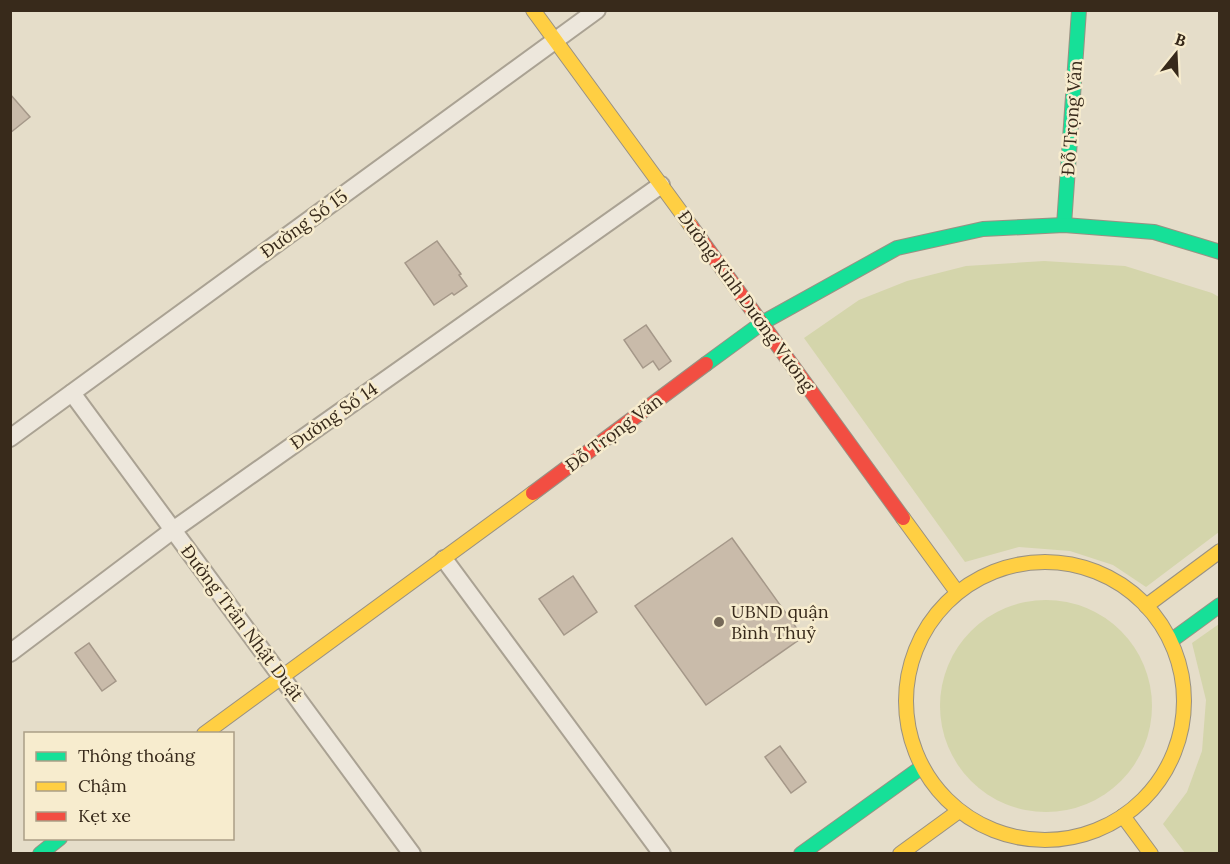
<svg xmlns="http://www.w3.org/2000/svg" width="1230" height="864" viewBox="0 0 1230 864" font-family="Lora,serif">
	<rect width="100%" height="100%" fill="#e5ddc9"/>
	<!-- green -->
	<g fill="#d4d5ab">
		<path d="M 1044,261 L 1125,266 L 1212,293 L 1219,297 L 1219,532 L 1146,587 L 1113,565 L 1070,551 L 1019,547 L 965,562 L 804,338 L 859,300 L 907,281 L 966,266 Z"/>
		<circle cx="1046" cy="706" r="106"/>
		<path d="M 1219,624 L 1219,853 L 1185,853 L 1163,824 L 1187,792 L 1202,751 L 1206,700 L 1192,643 Z"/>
	</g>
	<!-- building -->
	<g fill="#c9bbaa" stroke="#a59889" stroke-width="1.5">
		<path d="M 10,94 L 30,117 L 10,133 Z"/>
		<path d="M 437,241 L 461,274 L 459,275 L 467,286 L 454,295 L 452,293 L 434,305 L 405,263 Z"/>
		<path d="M 646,325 L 671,361 L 659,370 L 653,361 L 643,368 L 624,340 Z"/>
		<path d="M 732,538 L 803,637 L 706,705 L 635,606 Z"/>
		<path d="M 573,576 L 597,612 L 564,635 L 539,599 Z"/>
		<path d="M 89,643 L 116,681 L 102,691 L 75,653 Z"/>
		<path d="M 780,746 L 806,782 L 791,793 L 765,757 Z"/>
	</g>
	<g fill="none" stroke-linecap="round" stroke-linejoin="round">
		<!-- street casing -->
		<g stroke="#aaa293" stroke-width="20">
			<g id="street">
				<path d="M 72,393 L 412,854"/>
				<path d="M 10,438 L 597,10"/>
				<path d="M 444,559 L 662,854"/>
				<path d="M 10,653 L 173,530 L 661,185"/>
			</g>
		</g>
		<!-- fast casing -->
		<g stroke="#999183" stroke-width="16">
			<g id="fast">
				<path d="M 1064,225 L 1079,10"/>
				<path d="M 706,364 L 762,323 L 897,248 L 983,229 L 1064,225 L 1154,232 L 1220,252"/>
				<path d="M 1172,640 L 1220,605"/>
				<path d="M 40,854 L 60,838"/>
				<path d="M 801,854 L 922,767"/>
			</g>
		</g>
		<!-- slow casing -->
		<g stroke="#999183" stroke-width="16">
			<g id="slow">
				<path d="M 533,10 L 691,226"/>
				<path d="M 903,518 L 957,592"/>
				<circle cx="1045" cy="701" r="139"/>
				<path d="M 1146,606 L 1220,551"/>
				<path d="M 204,734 L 533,493"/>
				<path d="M 1123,816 L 1151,854"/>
				<path d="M 900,854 L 959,811"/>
			</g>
		</g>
		<!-- jam casing -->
		<g stroke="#999183" stroke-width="16">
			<g id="jam">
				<path d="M 691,226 L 903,518"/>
				<path d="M 533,493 L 706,364"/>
			</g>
		</g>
		<!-- street -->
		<use href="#street" stroke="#ede7dc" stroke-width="16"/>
		<!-- fast -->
		<use href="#fast" stroke="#16e098" stroke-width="14"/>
		<!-- slow -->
		<use href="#slow" stroke="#ffcf43" stroke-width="14"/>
		<!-- jam -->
		<use href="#jam" stroke="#f24e42" stroke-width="14"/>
	</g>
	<!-- markers -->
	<circle fill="#756958" stroke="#f7ecce" stroke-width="2" cx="719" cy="622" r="6"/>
	<g text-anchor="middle" stroke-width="5" stroke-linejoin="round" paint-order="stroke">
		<!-- street labels -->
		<g font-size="18" fill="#382a1b" stroke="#f7ecce">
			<text transform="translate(1072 118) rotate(-86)" y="6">Đỗ Trọng Văn</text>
			<text transform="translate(304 224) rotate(-36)" y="6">Đường Số 15</text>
			<text transform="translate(746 301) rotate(54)" y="6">Đường Kinh Dương Vương</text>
			<text transform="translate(334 416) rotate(-35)" y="6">Đường Số 14</text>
			<text transform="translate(614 433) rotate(-37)" y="6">Đỗ Trọng Văn</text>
			<text transform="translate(242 623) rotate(53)" y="6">Đường Trần Nhật Duật</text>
		</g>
		<!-- poi labels -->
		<g font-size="18" fill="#382a1b" stroke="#f7ecce" text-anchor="start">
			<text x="731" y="618">UBND quận<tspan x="731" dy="21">Bình Thuỷ</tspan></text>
		</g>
	</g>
	<!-- border -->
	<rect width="1230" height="864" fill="none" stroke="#382a1b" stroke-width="24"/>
	<!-- legend -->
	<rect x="24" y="732" width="210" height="108" fill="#f7ecce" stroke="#ab9e86" stroke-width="1.5"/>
	<rect x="36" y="752" width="30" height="9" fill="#16e098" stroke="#ab9e86" stroke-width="1.5"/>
	<text x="78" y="762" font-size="18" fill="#382a1b">Thông thoáng</text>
	<rect x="36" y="782" width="30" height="9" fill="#ffcf43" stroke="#ab9e86" stroke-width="1.5"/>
	<text x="78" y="792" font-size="18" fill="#382a1b">Chậm</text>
	<rect x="36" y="812" width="30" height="9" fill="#f24e42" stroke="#ab9e86" stroke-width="1.5"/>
	<text x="78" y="822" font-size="18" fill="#382a1b">Kẹt xe</text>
	<!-- north arrow -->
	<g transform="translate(1176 54) rotate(18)" stroke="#f7ecce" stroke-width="4.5" paint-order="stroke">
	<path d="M0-4.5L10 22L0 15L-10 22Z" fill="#382a1b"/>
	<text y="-9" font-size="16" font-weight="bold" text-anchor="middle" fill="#382a1b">B</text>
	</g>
</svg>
